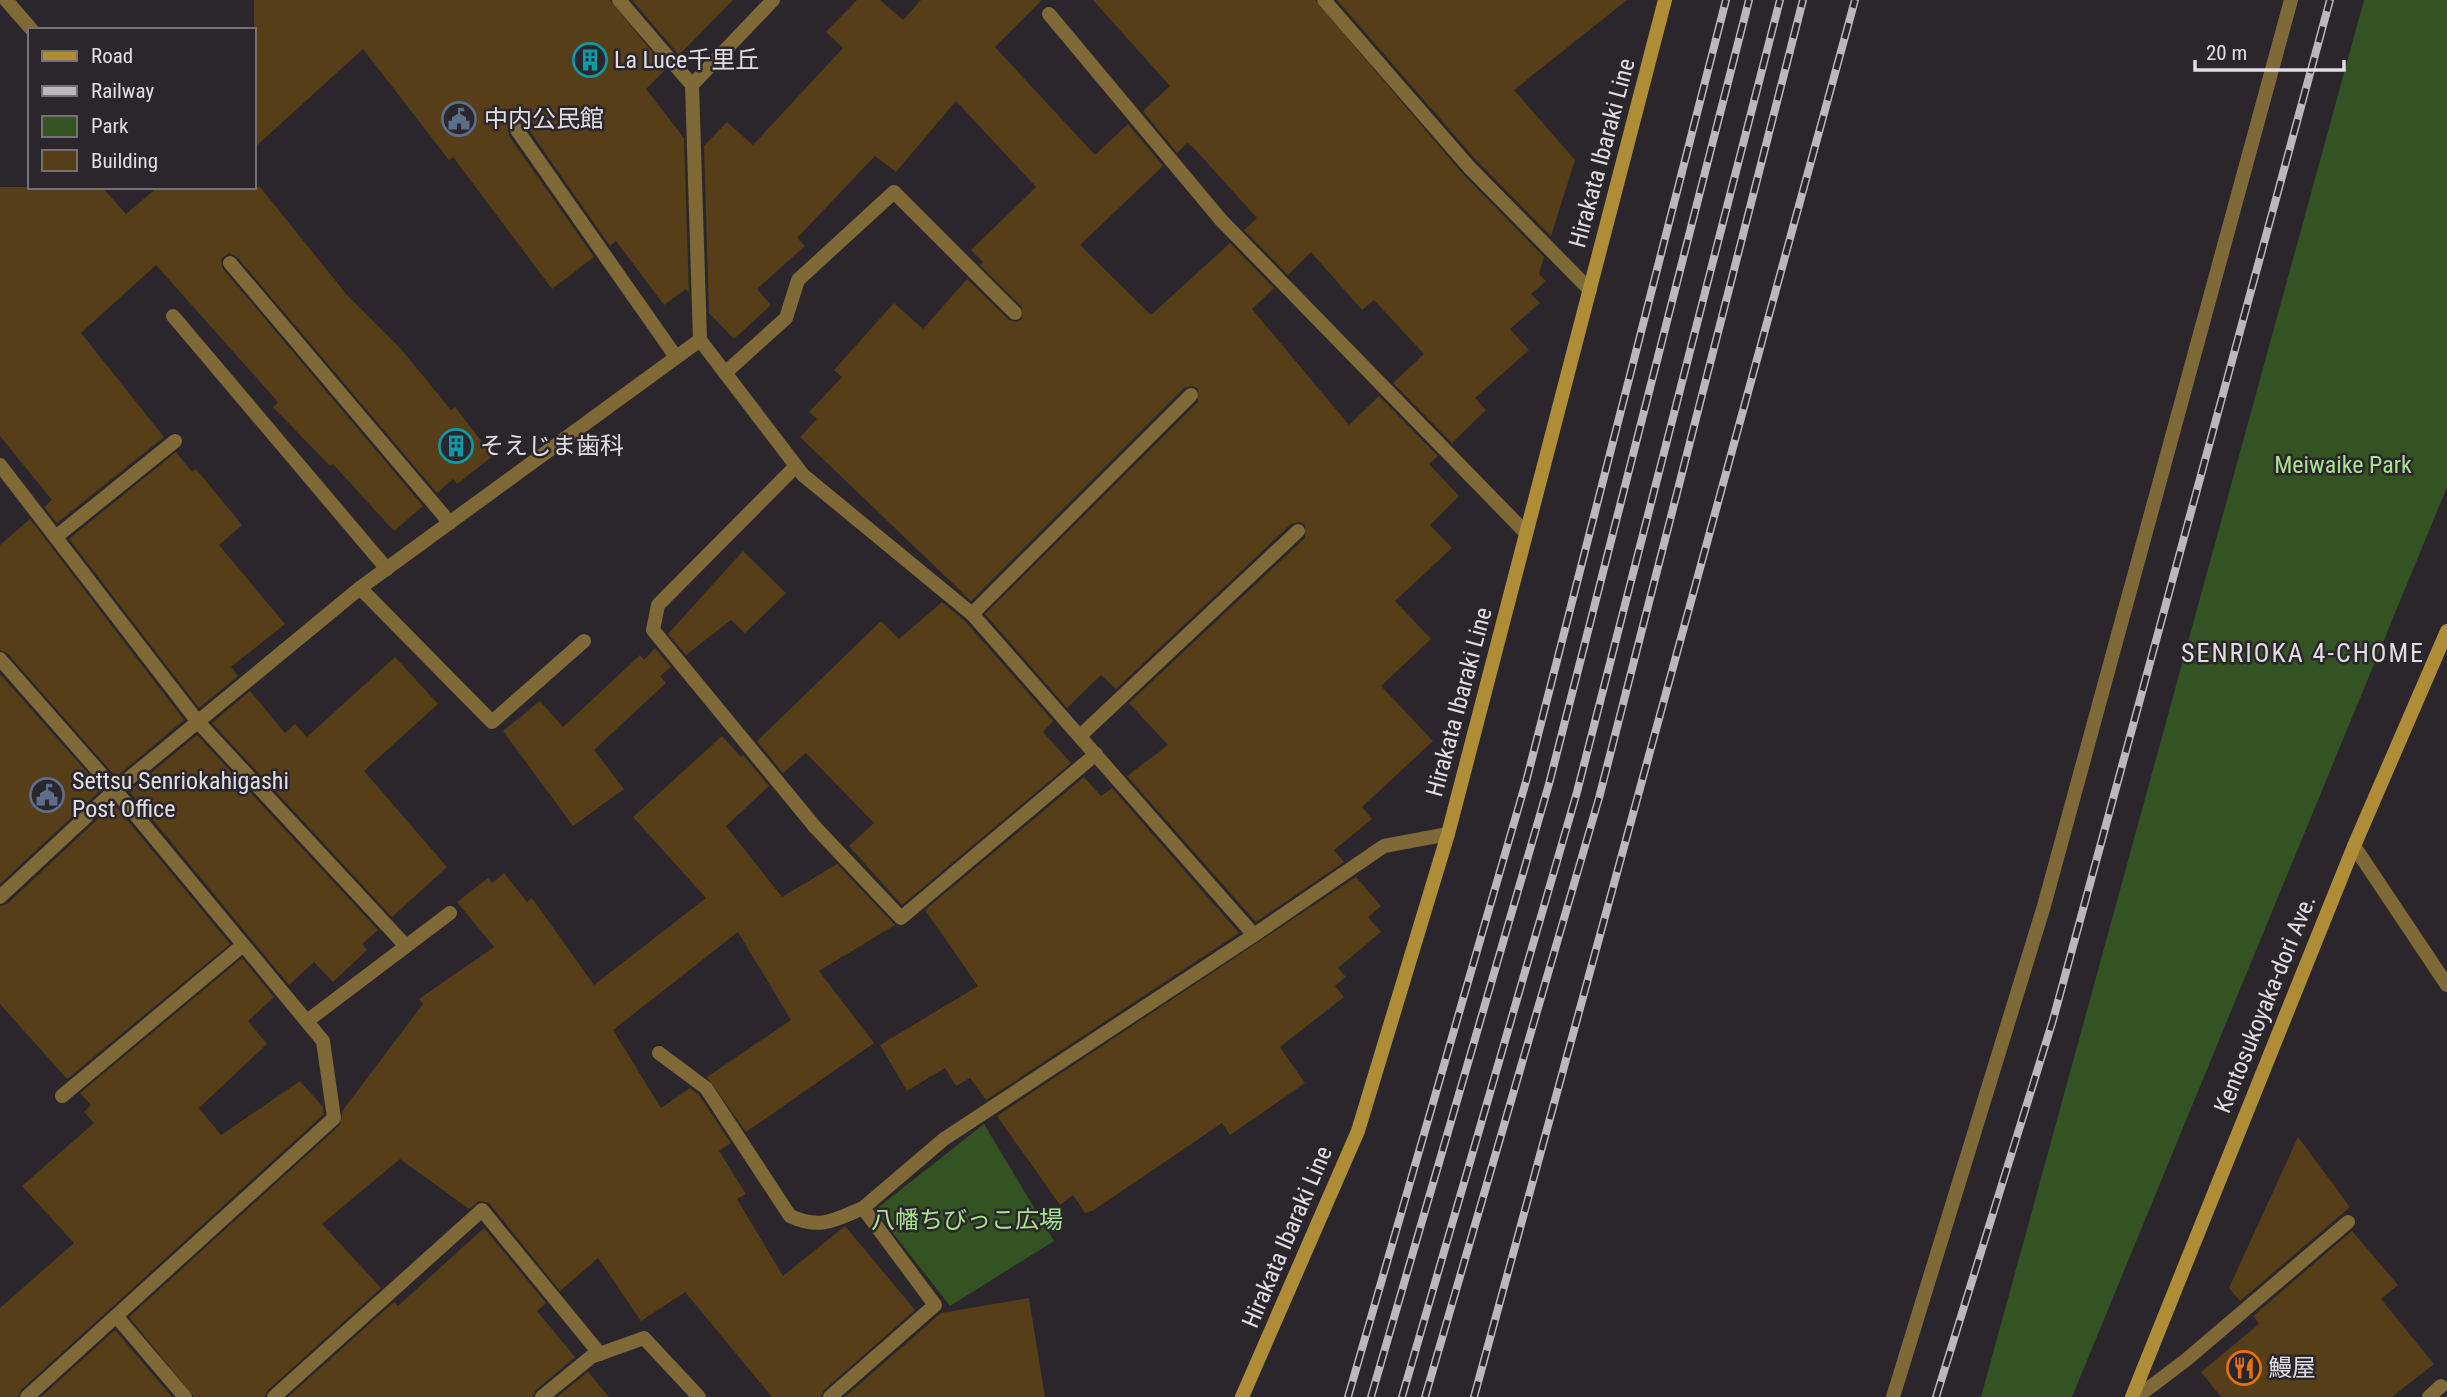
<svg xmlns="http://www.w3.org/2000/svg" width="2447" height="1397" viewBox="0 0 2447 1397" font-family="'Roboto Condensed','Noto Sans JP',sans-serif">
	<rect width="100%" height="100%" fill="#2b262c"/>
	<!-- green -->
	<g fill="#335323">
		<path d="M 2364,0 L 2447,0 L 2447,487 L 2072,1397 L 1981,1397 Z"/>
		<path d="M 984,1124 L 1054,1241 L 950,1306 L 875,1210 Z"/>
	</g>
	<!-- building -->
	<g fill="#553e18">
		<path d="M 254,0 L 610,0 L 666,69 L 646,89 L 684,138 L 689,292 L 686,289 L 664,305 L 616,241 L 610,246 L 525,124 L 515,121 L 508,127 L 509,136 L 594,257 L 552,289 L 453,157 L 449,160 L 363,49 L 254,148 Z"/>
		<path d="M 632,0 L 733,0 L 679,55 Z"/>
		<path d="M 857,0 L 880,0 L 903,20 L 921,0 L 1042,0 L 995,47 L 1095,155 L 1128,124 L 1163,166 L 1080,245 L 1151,315 L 1230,243 L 1274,288 L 1252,309 L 1349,425 L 1379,396 L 1438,456 L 1429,464 L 1459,496 L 1430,525 L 1452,548 L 1395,601 L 1431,639 L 1381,686 L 1433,741 L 1362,807 L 1372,819 L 1334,850 L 1344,862 L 1256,922 L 1127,776 L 1168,745 L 1129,703 L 1305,538 L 1305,525 L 1300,522 L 1291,524 L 1116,689 L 1101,675 L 1067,708 L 985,614 L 1198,402 L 1198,389 L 1193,386 L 1184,388 L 971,601 L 800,437 L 817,419 L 809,412 L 842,377 L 834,370 L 894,303 L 923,329 L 967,279 L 1009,320 L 1017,322 L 1022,319 L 1022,307 L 980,265 L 983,262 L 971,250 L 1036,187 L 956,101 L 896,172 L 875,156 L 797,238 L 805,246 L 757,289 L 771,305 L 734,339 L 709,313 L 704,146 L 727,122 L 753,145 L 843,48 L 826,32 Z"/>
		<path d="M 1093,0 L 1315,0 L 1462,173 L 1544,257 L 1539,274 L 1546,281 L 1531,294 L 1540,303 L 1510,329 L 1529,350 L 1475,398 L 1486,410 L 1452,443 L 1393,383 L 1424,354 L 1374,300 L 1362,310 L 1311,252 L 1288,275 L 1244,230 L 1257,218 L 1192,146 L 1187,143 L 1177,153 L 1143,111 L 1170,86 Z"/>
		<path d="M 1337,0 L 1627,0 L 1514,90 L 1575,160 L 1551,236 L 1476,160 Z"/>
		<path d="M 0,187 L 102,187 L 126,214 L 158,187 L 260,187 L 347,295 L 401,349 L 451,410 L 455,407 L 493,456 L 457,484 L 453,479 L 437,493 L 237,257 L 229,253 L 221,259 L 223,269 L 423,506 L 394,531 L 333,464 L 330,466 L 273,407 L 278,402 L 156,265 L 81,333 L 164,437 L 57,523 L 44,507 L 52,500 L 0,436 Z"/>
		<path d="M 176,452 L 192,472 L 196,469 L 242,525 L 219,545 L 285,624 L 231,667 L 238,676 L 199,708 L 69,539 Z"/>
		<path d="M 30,519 L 184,720 L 116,777 L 7,653 L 0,650 L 0,545 Z"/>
		<path d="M 743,551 L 786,593 L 745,633 L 731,620 L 686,655 L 668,634 Z"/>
		<path d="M 942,602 L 965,621 L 1053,721 L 1043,732 L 1071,763 L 902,905 L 849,846 L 874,823 L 806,753 L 783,773 L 757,741 L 881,621 L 899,639 Z"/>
		<path d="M 655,648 L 671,667 L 660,676 L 666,683 L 594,750 L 624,789 L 573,826 L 503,731 L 540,701 L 563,727 L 640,655 L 644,660 Z"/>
		<path d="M 395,657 L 438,704 L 364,771 L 447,867 L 392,917 L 212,723 L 250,691 L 285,733 L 295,724 L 307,737 Z"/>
		<path d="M 0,674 L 102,789 L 0,884 Z"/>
		<path d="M 197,735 L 378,930 L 362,944 L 367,950 L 333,982 L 314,962 L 289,985 L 129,791 Z"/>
		<path d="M 722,736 L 741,757 L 743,755 L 769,786 L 726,826 L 782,897 L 837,864 L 895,925 L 819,971 L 874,1043 L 746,1132 L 707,1077 L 791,1020 L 738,932 L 613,1030 L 661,1108 L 690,1088 L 699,1095 L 731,1143 L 719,1151 L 746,1194 L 737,1199 L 783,1276 L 845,1226 L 915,1310 L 824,1390 L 821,1397 L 772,1397 L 685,1292 L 641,1321 L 598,1258 L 560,1291 L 489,1203 L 479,1201 L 469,1209 L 400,1159 L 322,1224 L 381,1288 L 268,1390 L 265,1397 L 194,1397 L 129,1317 L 340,1125 L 343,1110 L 423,1004 L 419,999 L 494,947 L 457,902 L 488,878 L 492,883 L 504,873 L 527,902 L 532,898 L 594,985 L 706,898 L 633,817 Z"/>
		<path d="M 1084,777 L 1101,796 L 1112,788 L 1239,933 L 986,1100 L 970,1078 L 956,1086 L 945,1068 L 907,1091 L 880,1045 L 978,986 L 925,910 Z"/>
		<path d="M 114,804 L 230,944 L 67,1079 L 0,1004 L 0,906 L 7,904 Z"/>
		<path d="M 1356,877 L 1381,906 L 1368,917 L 1381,932 L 1338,968 L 1346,977 L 1335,986 L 1344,997 L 1280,1047 L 1305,1083 L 1230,1135 L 1222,1123 L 1094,1210 L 1085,1213 L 1073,1195 L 1060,1205 L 997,1116 Z"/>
		<path d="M 242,958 L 274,997 L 248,1021 L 267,1044 L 199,1108 L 221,1135 L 300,1081 L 323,1107 L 324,1114 L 21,1390 L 18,1397 L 0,1397 L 0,1308 L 74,1243 L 22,1186 L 94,1123 L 84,1112 L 91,1105 L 80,1093 Z"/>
		<path d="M 2298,1137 L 2350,1207 L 2240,1301 L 2229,1288 Z"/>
		<path d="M 484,1228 L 546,1303 L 537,1311 L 575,1357 L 536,1390 L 533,1397 L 288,1397 L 394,1302 L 398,1306 Z"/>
		<path d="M 2352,1231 L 2398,1285 L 2381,1299 L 2434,1364 L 2392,1397 L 2221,1397 L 2201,1372 L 2259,1324 L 2253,1316 Z"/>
		<path d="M 1029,1298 L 1045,1397 L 845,1397 L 941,1313 Z"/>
		<path d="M 115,1330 L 172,1397 L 41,1397 Z"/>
		<path d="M 588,1372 L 609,1397 L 557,1397 Z"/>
	</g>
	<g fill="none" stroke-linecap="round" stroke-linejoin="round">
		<!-- lane -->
		<g stroke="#7e6937" stroke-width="14">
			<path d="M 6,0 L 32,30"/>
			<path d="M 796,466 L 658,605 L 653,630 L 815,827"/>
			<path d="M 307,1021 L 450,913"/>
			<path d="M 659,1053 L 706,1088 L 790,1216 C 821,1230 834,1220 863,1208"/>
			<path d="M 1893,1397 L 2044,906 L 2291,0"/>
		</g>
		<!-- street -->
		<g stroke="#7e6937" stroke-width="14">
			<path d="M 619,0 L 692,85"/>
			<path d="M 773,0 L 692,85 L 700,340 L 803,475 L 972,614 L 1254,935 L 1384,846 L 1448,834"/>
			<path d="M 1324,0 L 1469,167 L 1590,290"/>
			<path d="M 1049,14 L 1221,220 L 1526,533"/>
			<path d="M 517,130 L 676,357"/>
			<path d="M 230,263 L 450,523"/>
			<path d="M 173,316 L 387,569"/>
			<path d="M 725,373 L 786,318 L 798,280 L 894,192 L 1015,313"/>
			<path d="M 0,465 L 198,722 L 405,945"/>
			<path d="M 57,536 L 175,441"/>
			<path d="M 360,588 L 492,722 L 584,641"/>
			<path d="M 972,614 L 1191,395"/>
			<path d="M 0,659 L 115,790 L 323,1041 L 334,1118 L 27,1397"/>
			<path d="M 1080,736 L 1298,531"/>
			<path d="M 815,827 L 901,918 L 1096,754"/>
			<path d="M 2354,846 L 2447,985"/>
			<path d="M 0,897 L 115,790 L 360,588 L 700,340"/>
			<path d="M 62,1096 L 243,945"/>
			<path d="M 116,1316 L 185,1397"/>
			<path d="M 274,1397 L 482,1210 L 600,1354"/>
			<path d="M 542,1397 L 591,1357 L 644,1338 L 699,1397"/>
			<path d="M 830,1397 L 935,1305 L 863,1208 L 944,1139 L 1254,935"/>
			<path d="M 2137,1397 L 2186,1360 L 2348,1222"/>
			<path d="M 2429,1397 L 2441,1386"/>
		</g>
		<!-- secondary -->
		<g stroke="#af8d37" stroke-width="14">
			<path d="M 1242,1397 L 1358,1131 L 1448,834 L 1665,0"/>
			<path d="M 2132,1397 L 2354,846 L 2447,631"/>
		</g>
		<!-- rail casing -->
		<g stroke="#bbb8bc" stroke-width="8">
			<g id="rail">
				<path d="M 1348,1397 L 1527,778 L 1726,0"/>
				<path d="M 1371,1397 L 1549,784 L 1749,0"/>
				<path d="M 1402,1397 L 1577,792 L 1780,0"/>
				<path d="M 1425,1397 L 1599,798 L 1803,0"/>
				<path d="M 1474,1397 L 1855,0"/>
				<path d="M 1936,1397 L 2053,1020 L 2330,0"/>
			</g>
		</g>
		<!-- rail -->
		<use href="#rail" stroke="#2b262c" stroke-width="5" stroke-dasharray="16" stroke-linecap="butt"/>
	</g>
	<!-- icons -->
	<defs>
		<g id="building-ring" transform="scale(1.75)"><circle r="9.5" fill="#2b262c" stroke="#0f9aa8" stroke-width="1.5"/><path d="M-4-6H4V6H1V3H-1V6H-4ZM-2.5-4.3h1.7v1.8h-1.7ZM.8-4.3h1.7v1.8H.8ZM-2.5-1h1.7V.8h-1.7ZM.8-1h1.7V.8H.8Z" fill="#0f9aa8"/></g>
		<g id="civic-ring" transform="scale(1.75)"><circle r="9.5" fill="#2b262c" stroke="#5c6f8a" stroke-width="1.5"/><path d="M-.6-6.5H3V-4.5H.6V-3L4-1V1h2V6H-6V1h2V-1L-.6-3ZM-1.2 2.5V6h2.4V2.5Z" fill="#5c6f8a"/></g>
		<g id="restaurant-ring" transform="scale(1.75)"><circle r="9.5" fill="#2b262c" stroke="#e8710a" stroke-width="1.5"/><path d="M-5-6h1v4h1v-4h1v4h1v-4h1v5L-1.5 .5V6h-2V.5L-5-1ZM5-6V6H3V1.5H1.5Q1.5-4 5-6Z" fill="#e8710a"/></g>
	</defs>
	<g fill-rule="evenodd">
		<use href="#building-ring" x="590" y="60"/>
		<use href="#civic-ring" x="459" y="119"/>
		<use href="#building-ring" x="456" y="446"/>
		<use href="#civic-ring" x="47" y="795"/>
		<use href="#restaurant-ring" x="2244" y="1368"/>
	</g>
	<g text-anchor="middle" stroke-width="5" stroke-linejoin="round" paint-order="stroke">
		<!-- poi labels -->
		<g font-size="24" fill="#e1dee2" stroke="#2b262c" text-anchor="start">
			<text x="614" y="68">La Luce千里丘</text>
			<text x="484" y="127">中内公民館</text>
			<text x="480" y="454">そえじま歯科</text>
			<text x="72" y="789">Settsu Senriokahigashi<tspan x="72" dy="28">Post Office</tspan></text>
			<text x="2268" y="1376">鰻屋</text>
		</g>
		<!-- street labels -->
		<g font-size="24" fill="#e1dee2" stroke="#2b262c">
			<text transform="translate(1602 153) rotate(-75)" y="8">Hirakata Ibaraki Line</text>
			<text transform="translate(1459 702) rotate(-75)" y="8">Hirakata Ibaraki Line</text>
			<text transform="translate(2265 1004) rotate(-68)" y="8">Kentosukoyaka-dori Ave.</text>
			<text transform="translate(1287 1237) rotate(-67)" y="8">Hirakata Ibaraki Line</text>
		</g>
		<!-- park labels -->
		<g font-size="24" fill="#a7e58c" stroke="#2b262c">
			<text x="2343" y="473">Meiwaike Park</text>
			<text x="967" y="1228">八幡ちびっこ広場</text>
		</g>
		<!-- neighbourhood labels -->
		<g font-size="26" letter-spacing="2" fill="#e1dee2" stroke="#2b262c">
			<text x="2303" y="662">SENRIOKA 4-CHOME</text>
		</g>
	</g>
	<!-- legend -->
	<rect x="28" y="28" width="228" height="161" fill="#2b262c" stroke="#747075" stroke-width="2"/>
	<rect x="42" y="51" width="35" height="10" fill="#af8d37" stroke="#747075" stroke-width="2"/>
	<text x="91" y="63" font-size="21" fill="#e1dee2">Road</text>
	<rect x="42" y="86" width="35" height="10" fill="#bbb8bc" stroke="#747075" stroke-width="2"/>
	<text x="91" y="98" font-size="21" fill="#e1dee2">Railway</text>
	<rect x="42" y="116" width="35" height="21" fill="#335323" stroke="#747075" stroke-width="2"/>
	<text x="91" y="133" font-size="21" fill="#e1dee2">Park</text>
	<rect x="42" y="150" width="35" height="21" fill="#553e18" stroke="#747075" stroke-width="2"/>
	<text x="91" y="168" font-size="21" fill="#e1dee2">Building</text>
	<!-- scale -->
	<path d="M2195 60v10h149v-10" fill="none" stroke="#e1dee2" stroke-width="3.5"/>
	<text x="2206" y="60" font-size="21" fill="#e1dee2" stroke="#2b262c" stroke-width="5" paint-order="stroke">20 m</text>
</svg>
